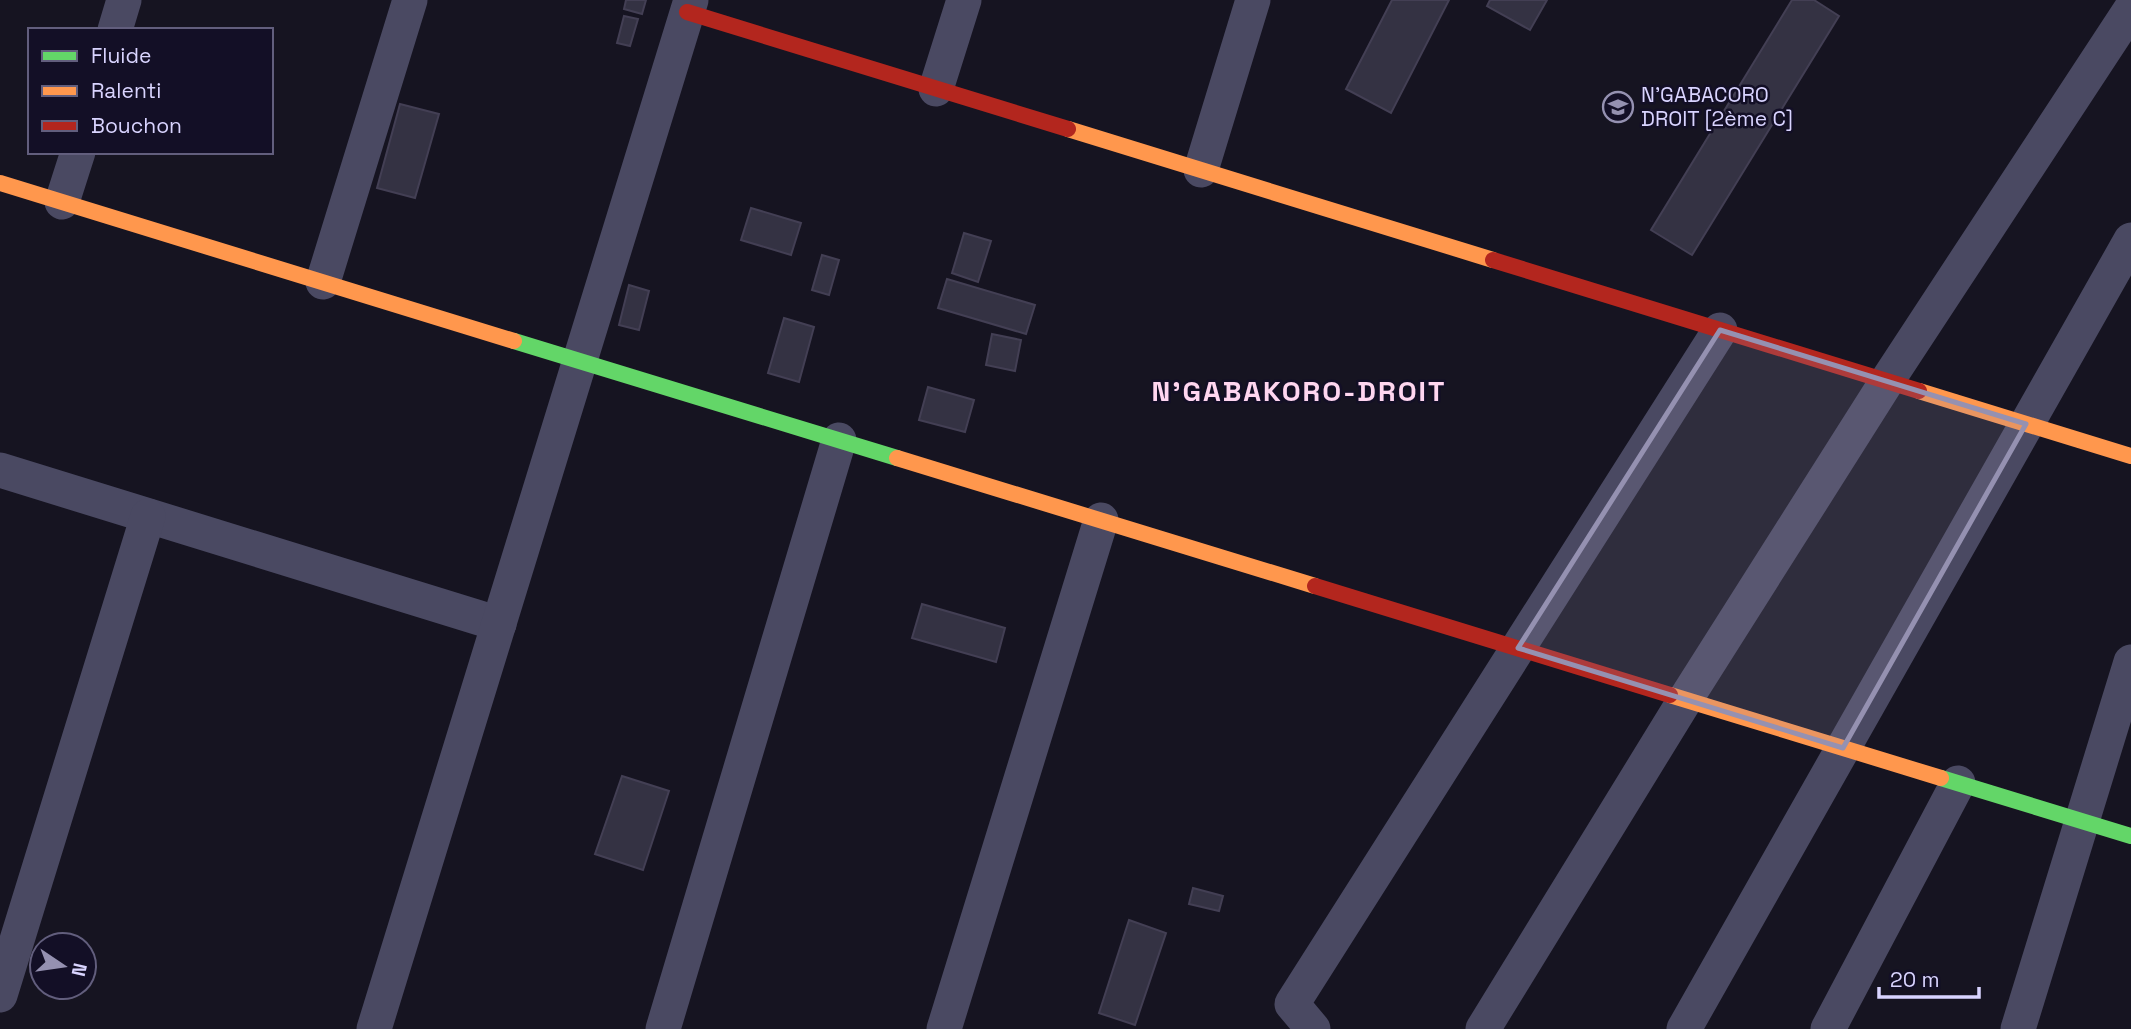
<svg xmlns="http://www.w3.org/2000/svg" width="2131" height="1029" viewBox="0 0 2131 1029" font-family="'Space Grotesk',sans-serif">
	<rect width="100%" height="100%" fill="#161421"/>
	<!-- building -->
	<g fill="#343243" stroke="#433f54" stroke-width="2">
		<path d="M 626,0 L 646,0 L 642,14 L 624,9 Z"/>
		<path d="M 1392,0 L 1449,0 L 1391,113 L 1346,89 Z"/>
		<path d="M 1490,0 L 1547,0 L 1530,30 L 1487,6 Z"/>
		<path d="M 1792,0 L 1814,0 L 1839,16 L 1692,255 L 1651,230 Z"/>
		<path d="M 624,16 L 638,19 L 630,46 L 617,43 Z"/>
		<path d="M 400,104 L 439,114 L 415,198 L 377,188 Z"/>
		<path d="M 751,208 L 801,223 L 791,255 L 741,240 Z"/>
		<path d="M 964,233 L 991,241 L 978,282 L 952,273 Z"/>
		<path d="M 822,255 L 839,260 L 829,295 L 812,290 Z"/>
		<path d="M 947,279 L 1035,305 L 1026,334 L 938,308 Z"/>
		<path d="M 629,285 L 649,291 L 639,330 L 619,325 Z"/>
		<path d="M 784,318 L 814,327 L 799,382 L 768,373 Z"/>
		<path d="M 992,334 L 1021,340 L 1015,371 L 986,365 Z"/>
		<path d="M 928,387 L 974,400 L 965,432 L 919,420 Z"/>
		<path d="M 922,604 L 1005,628 L 996,662 L 912,638 Z"/>
		<path d="M 622,776 L 669,791 L 643,870 L 595,854 Z"/>
		<path d="M 1193,888 L 1223,896 L 1219,911 L 1189,904 Z"/>
		<path d="M 1129,920 L 1166,933 L 1135,1025 L 1099,1013 Z"/>
	</g>
	<g fill="none" stroke-linecap="round" stroke-linejoin="round">
		<!-- street -->
		<g stroke="#4a4962" stroke-width="35">
			<path d="M 115,30 L 124,0"/>
			<path d="M 936,89 L 964,0"/>
			<path d="M 1201,170 L 1253,0"/>
			<path d="M 62,202 L 78,152"/>
			<path d="M 323,282 L 410,0"/>
			<path d="M 0,470 L 499,624"/>
			<path d="M 0,995 L 148,516"/>
			<path d="M 374,1029 L 691,0"/>
			<path d="M 663,1029 L 839,440"/>
			<path d="M 944,1029 L 1101,520"/>
			<path d="M 1313,1029 L 1292,1004 L 1720,330"/>
			<path d="M 1483,1029 L 1685,700 L 1887,381 L 2131,9"/>
			<path d="M 1684,1029 L 2131,240"/>
			<path d="M 1828,1029 L 1958,783"/>
			<path d="M 2018,1029 L 2131,662"/>
		</g>
		<!-- fast -->
		<g stroke="#63d668" stroke-width="16">
			<path d="M 514,341 L 897,458"/>
			<path d="M 1941,778 L 2131,836"/>
		</g>
		<!-- slow -->
		<g stroke="#ff974d" stroke-width="16">
			<path d="M 1068,129 L 1493,260"/>
			<path d="M 0,183 L 514,341"/>
			<path d="M 1919,391 L 2131,456"/>
			<path d="M 897,458 L 1315,586"/>
			<path d="M 1670,695 L 1941,778"/>
		</g>
		<!-- jam -->
		<g stroke="#b3261e" stroke-width="16">
			<path d="M 687,12 L 1068,129"/>
			<path d="M 1493,260 L 1919,391"/>
			<path d="M 1315,586 L 1670,695"/>
		</g>
	</g>
	<!-- marked area -->
	<path fill="#9591b1" fill-opacity="0.2" stroke="#9591b1" stroke-width="5" stroke-linejoin="round" d="M 1720,330 L 2026,424 L 1843,748 L 1518,648 Z"/>
	<!-- icons -->
	<defs>
		<g id="school-ring" transform="scale(1.575)"><circle r="9.5" fill="#130f26" stroke="#9591b1" stroke-width="1.5"/><path d="M0-5L7-2L0 1L-7-2ZM-4 1L0 2.5L4 1V4Q0 6-4 4Z" fill="#9591b1"/></g>
	</defs>
	<g fill-rule="evenodd">
		<use href="#school-ring" x="1618" y="107"/>
	</g>
	<g text-anchor="middle" stroke-width="5" stroke-linejoin="round" paint-order="stroke">
		<!-- poi labels -->
		<g font-size="21" fill="#d9d4ff" stroke="#130f26" text-anchor="start">
			<text x="1641" y="102">N'GABACORO<tspan x="1641" dy="24">DROIT [2ème C]</tspan></text>
		</g>
		<!-- district labels -->
		<g font-size="28" font-weight="bold" letter-spacing="2" fill="#ffd6f0" stroke="#130f26">
			<text x="1299" y="401">N'GABAKORO-DROIT</text>
		</g>
	</g>
	<!-- legend -->
	<rect x="28" y="28" width="245" height="126" fill="#130f26" stroke="#625e7d" stroke-width="2"/>
	<rect x="42" y="51" width="35" height="10" fill="#63d668" stroke="#625e7d" stroke-width="2"/>
	<text x="91" y="63" font-size="21" fill="#d9d4ff">Fluide</text>
	<rect x="42" y="86" width="35" height="10" fill="#ff974d" stroke="#625e7d" stroke-width="2"/>
	<text x="91" y="98" font-size="21" fill="#d9d4ff">Ralenti</text>
	<rect x="42" y="121" width="35" height="10" fill="#b3261e" stroke="#625e7d" stroke-width="2"/>
	<text x="91" y="133" font-size="21" fill="#d9d4ff">Bouchon</text>
	<!-- north arrow -->
	<g transform="translate(63 966) rotate(103)"><circle r="33" fill="#130f26" stroke="#625e7d" stroke-width="2"/>
	<path d="M0-5L12 26L0 18L-12 26Z" fill="#9591b1"/>
	<text y="-10" font-size="19" font-weight="bold" text-anchor="middle" fill="#d9d4ff">N</text>
	</g>
	<!-- scale -->
	<path d="M1879 987v10h100v-10" fill="none" stroke="#d9d4ff" stroke-width="3.5"/>
	<text x="1890" y="987" font-size="21" fill="#d9d4ff" stroke="#130f26" stroke-width="5" paint-order="stroke">20 m</text>
</svg>
